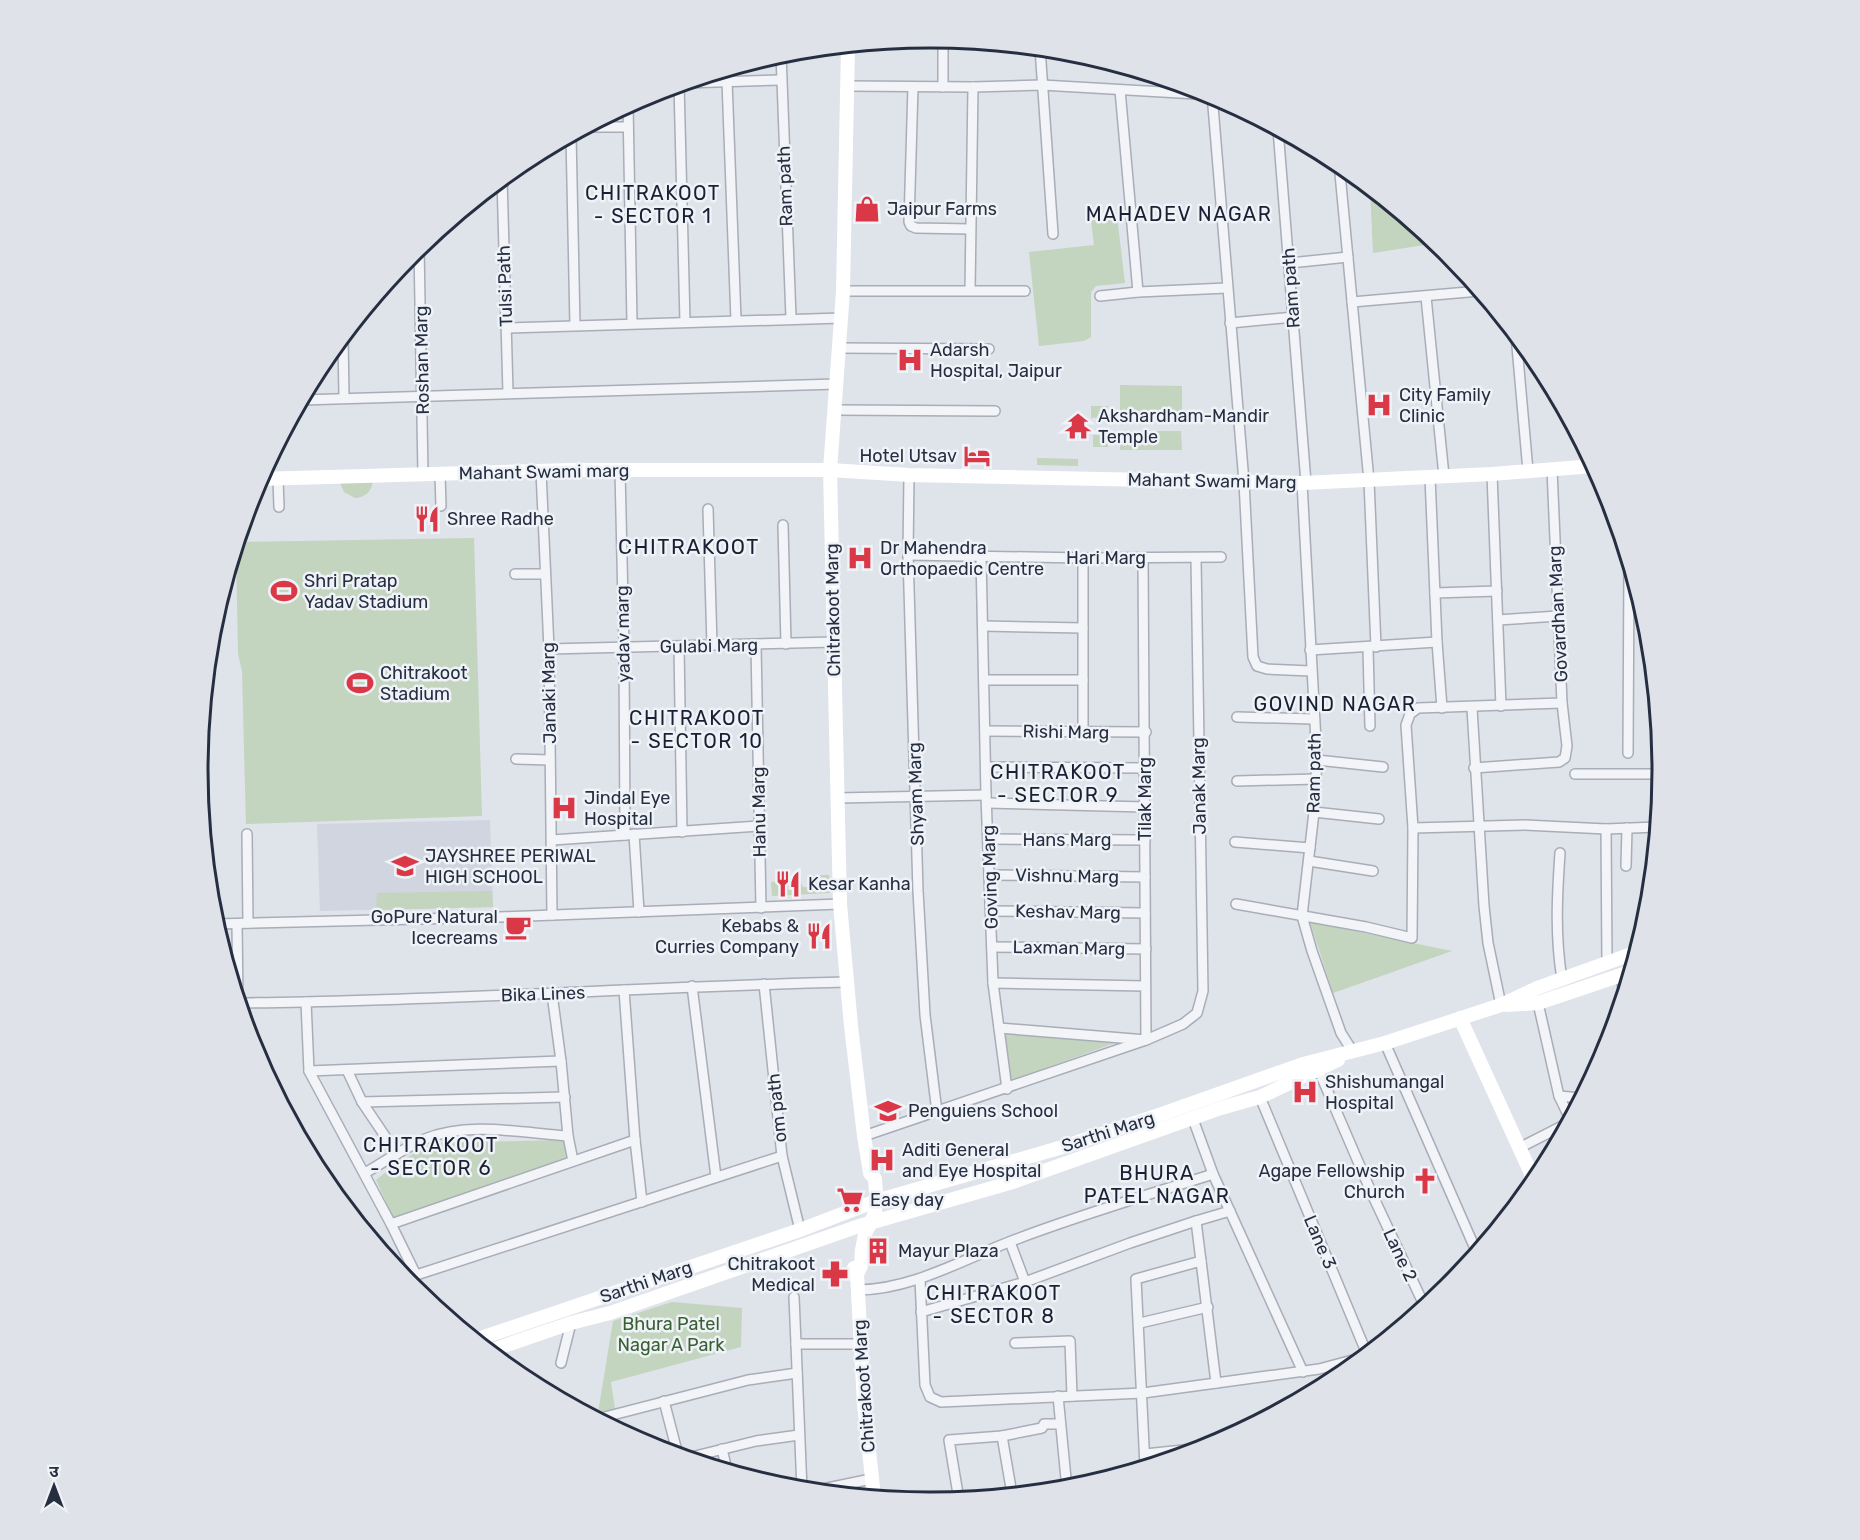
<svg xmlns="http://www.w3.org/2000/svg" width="1860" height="1540" viewBox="0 0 1860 1540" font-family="Rubik,'Noto Sans Devanagari',sans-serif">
	<rect width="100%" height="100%" fill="#dfe3ea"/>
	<!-- built -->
	<g fill="#d1d5df">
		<path d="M 490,820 L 493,907 L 320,911 L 317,824 Z"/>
		<path d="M 899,1104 L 901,1115 L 879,1123 L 876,1107 Z"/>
	</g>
	<!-- green -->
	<g fill="#c3d4bf">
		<path d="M 1370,188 L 1437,243 L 1373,253 Z"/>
		<path d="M 1117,216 L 1125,283 L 1096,286 L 1091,292 L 1091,337 L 1084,341 L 1039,346 L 1029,252 L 1094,245 L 1091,220 Z"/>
		<path d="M 1120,385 L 1182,386 L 1182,420 L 1157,421 L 1151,417 L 1145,420 L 1120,420 Z"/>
		<path d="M 1091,406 L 1108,406 L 1108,417 L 1091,418 Z"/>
		<path d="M 1120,431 L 1145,431 L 1148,435 L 1154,435 L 1157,431 L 1181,431 L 1182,450 L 1120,450 Z"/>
		<rect x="1093" y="435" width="15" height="12"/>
		<path d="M 1037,458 L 1078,459 L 1078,466 L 1037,465 Z"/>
		<path d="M 373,481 C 371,492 366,497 355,498 L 344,492 L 340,483 Z"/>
		<path d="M 474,538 L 482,816 L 246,824 L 242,671 L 238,654 L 236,548 L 237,542 Z"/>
		<path d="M 808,875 L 829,875 L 830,893 L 772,896 L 771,882 L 800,880 L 803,887 L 808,887 Z"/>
		<path d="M 492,891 L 493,907 L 376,910 L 377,893 Z"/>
		<path d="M 1310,922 L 1452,951 L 1333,993 Z"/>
		<path d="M 1005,1032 L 1134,1036 L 1010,1081 Z"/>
		<path d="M 565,1140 L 566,1159 L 393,1217 L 376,1180 L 395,1165 L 431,1143 Z"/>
		<path d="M 672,1302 L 742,1308 L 741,1347 L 611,1382 L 615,1409 L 598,1413 L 613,1321 Z"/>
	</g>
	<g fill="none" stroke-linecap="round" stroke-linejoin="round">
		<!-- street casing -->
		<g stroke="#a8adb8" stroke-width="12">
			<g id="street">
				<path d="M 1040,48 L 1053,234"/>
				<path d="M 781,54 L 791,318"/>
				<path d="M 727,81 L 736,320"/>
				<path d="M 685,83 L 781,80"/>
				<path d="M 679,84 L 685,322"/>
				<path d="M 848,86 L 973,87 L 1042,85 L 1214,95"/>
				<path d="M 913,87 L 909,222 L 911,226 L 916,228 L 970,229"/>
				<path d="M 943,87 L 943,39"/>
				<path d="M 1120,90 L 1138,292"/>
				<path d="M 1212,94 L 1244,482 L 1253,657 L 1257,666 L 1267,669 L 1311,671"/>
				<path d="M 628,105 L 632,323"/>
				<path d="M 586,127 L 628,127"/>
				<path d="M 1278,129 L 1306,483"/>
				<path d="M 571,135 L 575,325"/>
				<path d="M 1339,163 L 1369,481 L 1376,647"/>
				<path d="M 502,178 L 508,393"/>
				<path d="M 419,246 L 423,475"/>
				<path d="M 1290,263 L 1348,257"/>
				<path d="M 970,290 L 973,87"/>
				<path d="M 843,291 L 1025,291"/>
				<path d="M 1100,296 L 1138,292 L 1227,288"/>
				<path d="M 1426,297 L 1444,476"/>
				<path d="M 1352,302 L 1480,291"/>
				<path d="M 1230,323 L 1294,317"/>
				<path d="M 507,328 L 842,318"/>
				<path d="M 1516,335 L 1528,471"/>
				<path d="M 343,336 L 344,398"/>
				<path d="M 840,348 L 989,349"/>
				<path d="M 301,400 L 836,384"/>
				<path d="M 835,410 L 995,411"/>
				<path d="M 620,470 L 624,648 L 625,835"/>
				<path d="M 541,471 L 549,649 L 552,915"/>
				<path d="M 440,474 L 441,506"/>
				<path d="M 1492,474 L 1501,706"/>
				<path d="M 909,475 L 908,555 L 918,891 L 925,1015 L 937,1112"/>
				<path d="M 1430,477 L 1437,642 L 1442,708"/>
				<path d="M 278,479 L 279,507"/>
				<path d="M 1302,483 L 1317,760 L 1314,812 L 1302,916 L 1312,951 L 1341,1033 L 1353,1052"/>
				<path d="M 708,509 L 712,645"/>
				<path d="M 783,525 L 786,644"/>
				<path d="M 908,555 L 1083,558 L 1221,557"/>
				<path d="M 981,556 L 986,795 L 993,983 L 1007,1089"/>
				<path d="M 1083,558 L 1083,732"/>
				<path d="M 515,574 L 545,574"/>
				<path d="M 1435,593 L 1497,591"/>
				<path d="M 1498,620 L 1558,616"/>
				<path d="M 983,626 L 1083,628"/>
				<path d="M 756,645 L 761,908"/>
				<path d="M 679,646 L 682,832"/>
				<path d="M 1368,648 L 1370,726"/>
				<path d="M 549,649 L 834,642"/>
				<path d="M 1310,650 L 1437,642"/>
				<path d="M 207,675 L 210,673"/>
				<path d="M 985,680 L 1083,680"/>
				<path d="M 1472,708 L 1484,906 L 1488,943 L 1501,1005"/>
				<path d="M 1237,717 L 1314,719"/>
				<path d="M 986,731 L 1146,732"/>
				<path d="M 1628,753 L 1629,562"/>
				<path d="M 516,759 L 550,760"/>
				<path d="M 1317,760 L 1383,767"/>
				<path d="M 986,767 L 1145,768"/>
				<path d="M 1474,768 L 1559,762 L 1565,758 L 1567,746 L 1562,703 L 1552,469"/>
				<path d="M 1575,774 L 1662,774"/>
				<path d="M 1237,781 L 1316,779"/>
				<path d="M 837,798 L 986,795"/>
				<path d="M 987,803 L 1145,807"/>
				<path d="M 1314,812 L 1379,819"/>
				<path d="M 1413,828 L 1525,825 L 1606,829 L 1657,827"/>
				<path d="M 1606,829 L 1607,963"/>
				<path d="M 247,834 L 248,923"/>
				<path d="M 634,834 L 639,912"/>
				<path d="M 989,839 L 1145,840"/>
				<path d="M 552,840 L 759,826"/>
				<path d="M 1235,842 L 1310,848"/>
				<path d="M 1560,853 C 1557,896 1555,937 1562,979"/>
				<path d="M 1309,861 L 1373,871"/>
				<path d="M 1626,866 L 1627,828"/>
				<path d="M 989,875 L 1145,877"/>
				<path d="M 1236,904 L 1366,927 L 1412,938 L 1413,828 L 1406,725 L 1410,714 L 1418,708 L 1562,703"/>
				<path d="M 991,911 L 1145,913"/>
				<path d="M 215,924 L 500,917 L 840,904"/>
				<path d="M 237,924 L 238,1001"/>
				<path d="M 992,947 L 1146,949"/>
				<path d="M 1622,975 L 1623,997"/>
				<path d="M 993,983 L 1145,986"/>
				<path d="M 764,984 L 782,1156 L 800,1230"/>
				<path d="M 692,986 L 716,1177"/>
				<path d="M 624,990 L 635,1140 L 642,1202"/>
				<path d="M 552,994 L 561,1061 L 568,1136 L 573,1161"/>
				<path d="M 306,1002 L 309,1071 L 391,1224 L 416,1275"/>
				<path d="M 239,1003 C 442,1001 644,987 847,982"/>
				<path d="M 1538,1003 L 1559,1096 L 1570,1119"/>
				<path d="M 999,1028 L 1146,1040 L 1143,558"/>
				<path d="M 1385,1043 L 1477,1253"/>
				<path d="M 347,1070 L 362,1102 L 397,1154"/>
				<path d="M 309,1071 L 561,1061"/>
				<path d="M 1319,1071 L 1372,1194 L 1425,1307"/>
				<path d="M 1559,1096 L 1581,1098"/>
				<path d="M 1260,1097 L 1367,1354"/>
				<path d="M 362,1102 L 565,1097"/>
				<path d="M 1193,1119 L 1213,1174 L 1303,1372"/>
				<path d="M 864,1136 L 1146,1040 L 1183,1024 L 1197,1013 L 1203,991 L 1196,558"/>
				<path d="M 1519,1148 L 1568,1123"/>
				<path d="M 365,1173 C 384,1162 404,1148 425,1139 C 469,1121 522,1133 568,1136"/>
				<path d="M 391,1224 L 635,1140"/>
				<path d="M 1010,1242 L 1025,1282 L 1130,1243 L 1196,1221"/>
				<path d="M 1201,1261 L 1216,1383"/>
				<path d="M 404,1279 L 782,1156"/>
				<path d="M 920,1279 L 925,1385 L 930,1397 L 941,1402 L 1143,1393 L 1319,1369 L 1364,1357"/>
				<path d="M 858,1290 C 912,1289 960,1261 1009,1242 C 1076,1216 1145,1196 1213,1174"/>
				<path d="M 794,1297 L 796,1344"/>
				<path d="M 921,1312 L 1025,1282"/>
				<path d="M 1140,1323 L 1208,1307"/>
				<path d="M 1015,1343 L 1070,1341 L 1072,1396"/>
				<path d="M 561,1363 L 571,1323"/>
				<path d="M 1058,1396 L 1067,1489"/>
				<path d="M 664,1401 L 678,1455"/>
				<path d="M 597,1419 L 748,1380 L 797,1373"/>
				<path d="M 1253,1421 L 1253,1424"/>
				<path d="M 1002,1436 L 1012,1494"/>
				<path d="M 722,1449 L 727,1470"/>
				<path d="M 1145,1454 L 1193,1449 L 1193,1452"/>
				<path d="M 687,1458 L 756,1441 L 799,1435"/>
				<path d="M 1145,1467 L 1136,1279 L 1201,1261 L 1196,1221 L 1230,1211"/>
				<path d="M 802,1490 L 796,1344 L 861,1344"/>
				<path d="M 813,1491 L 871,1479"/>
				<path d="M 959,1500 L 949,1440 L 1002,1436 L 1042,1428 L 1044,1424 L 1060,1424"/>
			</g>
		</g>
		<!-- street -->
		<use href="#street" stroke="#f2f4f8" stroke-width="9"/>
		<!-- secondary -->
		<g stroke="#fff" stroke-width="14">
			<path d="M 848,46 L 843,291 L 830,470 L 840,904 L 851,1026 L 864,1136 L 870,1173 L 875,1179 L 876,1193 L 875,1213 L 865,1234 L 862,1250 L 861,1266 L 857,1274"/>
			<path d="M 259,479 L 570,470 L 830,470 L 909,475 L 1302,483 L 1492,474 L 1594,466"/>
			<path d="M 1506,1005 L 1538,1003 L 1630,972"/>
			<path d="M 1460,1018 L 1535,1182"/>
			<path d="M 854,1268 L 857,1274 L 864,1404 L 874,1497"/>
			<path d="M 475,1340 L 800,1230 L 876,1201 L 1066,1146 L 1162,1114 L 1303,1064 L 1385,1043 L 1501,1005 L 1537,988 L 1637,952"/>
			<path d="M 489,1351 L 571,1323 L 610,1313 L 859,1226 L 1013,1182 L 1221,1108 L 1260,1097 L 1338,1060"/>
		</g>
	</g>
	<!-- icons -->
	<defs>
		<g id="shop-bare" transform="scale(2.07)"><path d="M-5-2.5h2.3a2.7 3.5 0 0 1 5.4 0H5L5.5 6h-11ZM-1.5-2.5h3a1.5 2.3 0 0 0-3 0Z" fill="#db3847" stroke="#eff2f7" stroke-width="2.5" paint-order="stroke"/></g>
		<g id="hospital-bare" transform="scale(2.07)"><path d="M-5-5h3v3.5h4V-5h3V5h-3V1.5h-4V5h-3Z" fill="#db3847" stroke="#eff2f7" stroke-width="2.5" paint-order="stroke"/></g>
		<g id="temple-bare" transform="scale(2.07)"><path d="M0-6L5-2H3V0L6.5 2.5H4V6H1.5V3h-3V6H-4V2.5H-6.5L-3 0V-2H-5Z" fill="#db3847" stroke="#eff2f7" stroke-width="2.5" paint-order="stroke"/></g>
		<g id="hotel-bare" transform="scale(2.07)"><path d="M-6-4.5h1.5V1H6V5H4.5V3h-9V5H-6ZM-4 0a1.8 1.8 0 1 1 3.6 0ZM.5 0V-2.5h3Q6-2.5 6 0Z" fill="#db3847" stroke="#eff2f7" stroke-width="2.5" paint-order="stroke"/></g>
		<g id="restaurant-bare" transform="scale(2.07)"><path d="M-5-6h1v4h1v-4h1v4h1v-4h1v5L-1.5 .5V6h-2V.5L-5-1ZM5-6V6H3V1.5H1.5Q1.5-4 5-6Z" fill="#db3847" stroke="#eff2f7" stroke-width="2.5" paint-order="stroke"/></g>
		<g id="stadium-bare" transform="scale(2.07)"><path d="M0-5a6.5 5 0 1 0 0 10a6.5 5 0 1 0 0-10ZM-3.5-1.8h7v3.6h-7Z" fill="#db3847" stroke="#eff2f7" stroke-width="2.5" paint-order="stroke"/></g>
		<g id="school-bare" transform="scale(2.07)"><path d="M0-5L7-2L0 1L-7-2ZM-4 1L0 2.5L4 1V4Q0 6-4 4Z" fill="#db3847" stroke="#eff2f7" stroke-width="2.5" paint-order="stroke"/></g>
		<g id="cafe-bare" transform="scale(2.07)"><path d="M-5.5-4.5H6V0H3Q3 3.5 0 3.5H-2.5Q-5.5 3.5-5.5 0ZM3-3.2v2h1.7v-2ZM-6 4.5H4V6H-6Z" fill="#db3847" stroke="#eff2f7" stroke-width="2.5" paint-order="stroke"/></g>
		<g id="church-bare" transform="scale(2.07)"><path d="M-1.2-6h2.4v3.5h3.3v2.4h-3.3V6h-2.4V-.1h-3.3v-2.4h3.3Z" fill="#db3847" stroke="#eff2f7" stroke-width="2.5" paint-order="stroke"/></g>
		<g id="supermarket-bare" transform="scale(2.07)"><path d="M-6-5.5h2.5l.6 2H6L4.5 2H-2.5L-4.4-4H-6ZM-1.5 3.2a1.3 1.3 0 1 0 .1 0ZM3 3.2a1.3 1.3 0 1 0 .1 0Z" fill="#db3847" stroke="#eff2f7" stroke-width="2.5" paint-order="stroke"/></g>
		<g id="building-bare" transform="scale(2.07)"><path d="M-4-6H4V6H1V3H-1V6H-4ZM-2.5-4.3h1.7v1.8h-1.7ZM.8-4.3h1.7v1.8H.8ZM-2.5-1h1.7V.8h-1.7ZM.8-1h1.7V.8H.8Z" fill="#db3847" stroke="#eff2f7" stroke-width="2.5" paint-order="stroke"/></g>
		<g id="pharmacy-bare" transform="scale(2.07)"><path d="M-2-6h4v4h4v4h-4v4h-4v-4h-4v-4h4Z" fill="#db3847" stroke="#eff2f7" stroke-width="2.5" paint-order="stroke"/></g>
	</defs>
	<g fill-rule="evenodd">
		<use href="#shop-bare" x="867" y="209"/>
		<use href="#hospital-bare" x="910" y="360"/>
		<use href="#hospital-bare" x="1379" y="405"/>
		<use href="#temple-bare" x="1078" y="426"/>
		<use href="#hotel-bare" x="977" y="456"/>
		<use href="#restaurant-bare" x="427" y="519"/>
		<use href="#hospital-bare" x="860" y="558"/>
		<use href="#stadium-bare" x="284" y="591"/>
		<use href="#stadium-bare" x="360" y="683"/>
		<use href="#hospital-bare" x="564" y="808"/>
		<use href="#school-bare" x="405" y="866"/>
		<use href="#restaurant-bare" x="788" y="884"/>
		<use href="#cafe-bare" x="518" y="927"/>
		<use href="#restaurant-bare" x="819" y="936"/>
		<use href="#hospital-bare" x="1305" y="1092"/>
		<use href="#school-bare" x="888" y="1111"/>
		<use href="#hospital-bare" x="882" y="1160"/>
		<use href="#church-bare" x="1425" y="1181"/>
		<use href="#supermarket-bare" x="850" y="1200"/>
		<use href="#building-bare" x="878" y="1251"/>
		<use href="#pharmacy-bare" x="835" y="1274"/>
	</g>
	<g text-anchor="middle" stroke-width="5" stroke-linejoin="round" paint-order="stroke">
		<!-- street labels -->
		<g font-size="18" fill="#262f42" stroke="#eff2f7">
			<text transform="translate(785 186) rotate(-92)" y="6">Ram path</text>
			<text transform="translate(505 286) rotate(-92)" y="6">Tulsi Path</text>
			<text transform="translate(1291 288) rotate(-94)" y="6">Ram path</text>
			<text transform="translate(422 360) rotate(-91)" y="6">Roshan Marg</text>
			<text transform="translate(544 472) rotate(-1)" y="6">Mahant Swami marg</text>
			<text transform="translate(1212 481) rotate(1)" y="6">Mahant Swami Marg</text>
			<text x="1106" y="564">Hari Marg</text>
			<text transform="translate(833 610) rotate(-91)" y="6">Chitrakoot Marg</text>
			<text transform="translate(1558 614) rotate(-93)" y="6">Govardhan Marg</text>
			<text transform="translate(623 634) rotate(-91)" y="6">yadav marg</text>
			<text transform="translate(709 646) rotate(-1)" y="6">Gulabi Marg</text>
			<text transform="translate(549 693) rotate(-91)" y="6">Janaki Marg</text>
			<text transform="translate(1066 732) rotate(1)" y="6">Rishi Marg</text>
			<text transform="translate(1314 773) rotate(-89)" y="6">Ram path</text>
			<text transform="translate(1199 786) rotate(-91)" y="6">Janak Marg</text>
			<text transform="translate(916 794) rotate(-92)" y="6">Shyam Marg</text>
			<text transform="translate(1145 799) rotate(-90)" y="6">Tilak Marg</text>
			<text transform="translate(759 812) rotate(-91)" y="6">Hanu Marg</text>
			<text x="1067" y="846">Hans Marg</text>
			<text transform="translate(1067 876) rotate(1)" y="6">Vishnu Marg</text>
			<text transform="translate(990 877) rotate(-92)" y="6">Goving Marg</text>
			<text transform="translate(1068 912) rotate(1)" y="6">Keshav Marg</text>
			<text transform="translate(1069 948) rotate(1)" y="6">Laxman Marg</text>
			<text transform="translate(543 994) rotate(-2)" y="6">Bika Lines</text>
			<text transform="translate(777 1108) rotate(-96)" y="6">om path</text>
			<text transform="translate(1108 1132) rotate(-18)" y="6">Sarthi Marg</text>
			<text transform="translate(1320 1242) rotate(67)" y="6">Lane 3</text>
			<text transform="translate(1400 1255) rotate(65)" y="6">Lane 2</text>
			<text transform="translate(646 1282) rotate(-19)" y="6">Sarthi Marg</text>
			<text transform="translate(864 1386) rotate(-94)" y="6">Chitrakoot Marg</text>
		</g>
		<!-- poi labels -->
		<g font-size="18" fill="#262f42" stroke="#eff2f7" text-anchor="start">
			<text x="887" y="215">Jaipur Farms</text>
			<text x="930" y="356">Adarsh<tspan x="930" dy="21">Hospital, Jaipur</tspan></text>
			<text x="1399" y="401">City Family<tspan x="1399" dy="21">Clinic</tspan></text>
			<text x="1098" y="422">Akshardham-Mandir<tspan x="1098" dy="21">Temple</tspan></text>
			<text x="957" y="462" text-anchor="end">Hotel Utsav</text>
			<text x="447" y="525">Shree Radhe</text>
			<text x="880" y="554">Dr Mahendra<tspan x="880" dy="21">Orthopaedic Centre</tspan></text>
			<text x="304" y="587">Shri Pratap<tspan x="304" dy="21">Yadav Stadium</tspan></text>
			<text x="380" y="679">Chitrakoot<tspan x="380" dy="21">Stadium</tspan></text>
			<text x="584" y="804">Jindal Eye<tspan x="584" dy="21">Hospital</tspan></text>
			<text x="425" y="862">JAYSHREE PERIWAL<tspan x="425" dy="21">HIGH SCHOOL</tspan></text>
			<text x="808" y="890">Kesar Kanha</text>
			<text x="498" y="923" text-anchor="end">GoPure Natural<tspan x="498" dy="21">Icecreams</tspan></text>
			<text x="799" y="932" text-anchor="end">Kebabs &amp;<tspan x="799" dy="21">Curries Company</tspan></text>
			<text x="1325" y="1088">Shishumangal<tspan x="1325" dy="21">Hospital</tspan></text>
			<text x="908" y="1117">Penguiens School</text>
			<text x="902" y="1156">Aditi General<tspan x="902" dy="21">and Eye Hospital</tspan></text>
			<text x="1405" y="1177" text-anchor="end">Agape Fellowship<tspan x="1405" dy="21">Church</tspan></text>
			<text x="870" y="1206">Easy day</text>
			<text x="898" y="1257">Mayur Plaza</text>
			<text x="815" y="1270" text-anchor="end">Chitrakoot<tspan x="815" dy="21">Medical</tspan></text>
		</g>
		<!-- park labels -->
		<g font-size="18" fill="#386032" stroke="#eff2f7">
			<text x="671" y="1330">Bhura Patel<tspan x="671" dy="21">Nagar A Park</tspan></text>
		</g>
		<!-- neighbourhood labels -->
		<g font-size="20" letter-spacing="1.5" fill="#192033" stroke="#eff2f7">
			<text x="653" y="200">CHITRAKOOT<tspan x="653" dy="23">- SECTOR 1</tspan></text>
			<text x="1179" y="221">MAHADEV NAGAR</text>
			<text x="1335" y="711">GOVIND NAGAR</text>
			<text x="697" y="725">CHITRAKOOT<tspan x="697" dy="23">- SECTOR 10</tspan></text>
			<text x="1058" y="779">CHITRAKOOT<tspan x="1058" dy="23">- SECTOR 9</tspan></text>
			<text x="431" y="1152">CHITRAKOOT<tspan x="431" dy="23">- SECTOR 6</tspan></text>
			<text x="1157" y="1180">BHURA<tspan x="1157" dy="23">PATEL NAGAR</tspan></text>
			<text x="994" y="1300">CHITRAKOOT<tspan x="994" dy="23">- SECTOR 8</tspan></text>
		</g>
		<!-- quarter labels -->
		<g font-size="21" letter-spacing="1.5" fill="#192033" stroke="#eff2f7">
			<text x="689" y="554">CHITRAKOOT</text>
		</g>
	</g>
	<!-- crop -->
	<path d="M0 0H1860V1540H0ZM208 770a722 722 0 1 1 1444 0a722 722 0 1 1-1444 0Z" fill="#dfe2e9" fill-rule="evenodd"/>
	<path fill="none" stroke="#262f42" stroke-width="3" d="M208 770a722 722 0 1 1 1444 0a722 722 0 1 1-1444 0Z"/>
	<!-- north arrow -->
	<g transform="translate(54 1486)" stroke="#eff2f7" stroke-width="4.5" paint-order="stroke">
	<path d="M0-4.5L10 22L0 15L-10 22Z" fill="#262f42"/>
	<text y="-9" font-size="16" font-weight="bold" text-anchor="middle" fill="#262f42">उ</text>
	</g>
</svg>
